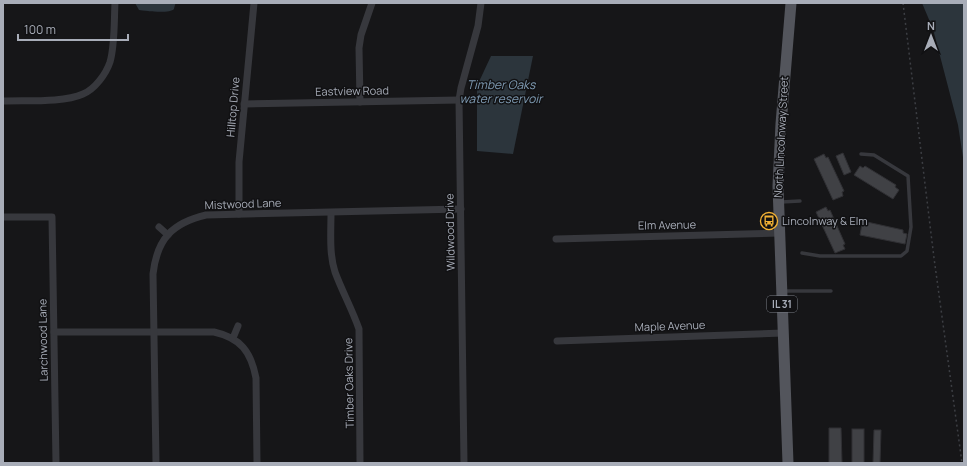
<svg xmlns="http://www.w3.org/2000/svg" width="967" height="466" viewBox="0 0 967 466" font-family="Manrope,sans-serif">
	<rect width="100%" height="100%" fill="#161618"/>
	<!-- water -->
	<g fill="#2c353c">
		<path d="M 135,3 L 176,3 C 175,4 174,9 174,9 C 170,14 145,11 139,10 Z"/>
		<path d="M 922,3 L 964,3 L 964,164 L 958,125 L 933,29 Z"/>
		<path d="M 491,56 L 533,56 L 513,154 L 477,151 L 477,86 Z"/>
	</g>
	<!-- building -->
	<g fill="#404145" stroke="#303034">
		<path d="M 843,153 L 851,172 L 844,175 L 836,156 Z"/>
		<path d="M 824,154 L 826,158 L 828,157 L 844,191 L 842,192 L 843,196 L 833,200 L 814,159 Z"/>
		<path d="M 860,166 L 863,168 L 865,166 L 896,185 L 895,187 L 899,190 L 893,199 L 854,175 Z"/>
		<path d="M 826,207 L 828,211 L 830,210 L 845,244 L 843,245 L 845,249 L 835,253 L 816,212 Z"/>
		<path d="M 867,222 L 903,230 L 903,233 L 907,234 L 905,244 L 860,235 L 862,224 L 866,225 Z"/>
		<path d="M 829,428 L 841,428 L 842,463 L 829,463 Z"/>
		<rect x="852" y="429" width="12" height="34"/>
		<path d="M 874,430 L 881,430 L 880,463 L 873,463 Z"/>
	</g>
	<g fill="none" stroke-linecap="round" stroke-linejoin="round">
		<!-- path -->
		<path stroke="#3d3f44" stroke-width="1.5" stroke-dasharray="2 3" stroke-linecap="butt" d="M 903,3 L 934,258 L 962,463"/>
		<!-- lane -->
		<g stroke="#37383d" stroke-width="3.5">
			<path d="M 781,202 L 800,201"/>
			<path d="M 802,253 L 820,256 L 901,256 L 907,251 L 911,227 L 908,176 L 874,155 L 861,154"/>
			<path d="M 784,291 L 831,291"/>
		</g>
		<!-- street -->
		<g stroke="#37383d" stroke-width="7">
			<path d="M 3,101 C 25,100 63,103 83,94 C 95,89 106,74 110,62 C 115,45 114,20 115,3"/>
			<path d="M 360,102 L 359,48 L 361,35 L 372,3"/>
			<path d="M 244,104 L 459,100"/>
			<path d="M 331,213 C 331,231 329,254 335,272 C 342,291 352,309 359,329 L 360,463"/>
			<path d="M 239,214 L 239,162 L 254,3"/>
			<path d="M 3,217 L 52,217 L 56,463"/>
			<path d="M 159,227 L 168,235"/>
			<path d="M 556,239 L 779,233"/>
			<path d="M 54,332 L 214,332 C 241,338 251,352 256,378 L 257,463"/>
			<path d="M 233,338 L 238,326"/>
			<path d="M 557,341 L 783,333"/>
			<path d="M 156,463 L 153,274 C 157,239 172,223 206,215 L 461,209"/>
			<path d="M 464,463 L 459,100 L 461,88 L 478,26 L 481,3"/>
		</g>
		<!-- primary -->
		<path stroke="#53555c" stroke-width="11" d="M 788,463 L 778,186 L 781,124 L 791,3"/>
	</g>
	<!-- icons -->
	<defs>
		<g id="bus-ring" transform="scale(0.9)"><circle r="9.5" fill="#111113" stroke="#f2b134" stroke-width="1.5"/><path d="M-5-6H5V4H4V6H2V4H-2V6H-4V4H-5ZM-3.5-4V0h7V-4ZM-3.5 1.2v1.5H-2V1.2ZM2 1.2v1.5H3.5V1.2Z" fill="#f2b134"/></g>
	</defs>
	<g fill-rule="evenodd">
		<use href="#bus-ring" x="769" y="221"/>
	</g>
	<g text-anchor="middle" stroke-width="3" stroke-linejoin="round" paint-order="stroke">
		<!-- shield labels -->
		<rect fill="#111113" stroke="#7b7e86" stroke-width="1" x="767" y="296" width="30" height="16" rx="3"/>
		<g font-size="10" font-weight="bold" fill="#a8adb8">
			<text x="782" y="308">IL 31</text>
		</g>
		<!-- street labels -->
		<g font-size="11" fill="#a8adb8" stroke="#111113">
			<text transform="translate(352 91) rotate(-1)" y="4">Eastview Road</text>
			<text transform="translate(233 107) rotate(-85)" y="4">Hilltop Drive</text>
			<text transform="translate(781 137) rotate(-87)" y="4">North Lincolnway Street</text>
			<text transform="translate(243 204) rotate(-2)" y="4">Mistwood Lane</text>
			<text transform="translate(667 225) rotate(-1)" y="4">Elm Avenue</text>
			<text transform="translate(450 232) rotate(-91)" y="4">Wildwood Drive</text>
			<text transform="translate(670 326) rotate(-2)" y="4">Maple Avenue</text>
			<text transform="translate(43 340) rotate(-91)" y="4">Larchwood Lane</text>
			<text transform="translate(349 383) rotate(-91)" y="4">Timber Oaks Drive</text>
		</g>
		<!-- poi labels -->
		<g font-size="11" fill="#a8adb8" stroke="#111113" text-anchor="start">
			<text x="782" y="225">Lincolnway &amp; Elm</text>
		</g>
		<!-- water labels -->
		<g font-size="12" font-style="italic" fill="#7f9bb3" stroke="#111113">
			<text x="501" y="89">Timber Oaks<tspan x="501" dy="14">water reservoir</tspan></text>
		</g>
	</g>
	<!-- border -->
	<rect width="967" height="466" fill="none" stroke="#a8adb8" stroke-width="8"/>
	<!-- north arrow -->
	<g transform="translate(931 36)" stroke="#111113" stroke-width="3" paint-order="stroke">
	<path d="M0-3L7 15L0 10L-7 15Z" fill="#a8adb8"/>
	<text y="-6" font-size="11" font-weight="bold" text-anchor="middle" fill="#a8adb8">N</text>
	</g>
	<!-- scale -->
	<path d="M18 34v6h110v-6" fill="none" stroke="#a8adb8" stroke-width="2"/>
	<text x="24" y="34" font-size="12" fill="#a8adb8" stroke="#111113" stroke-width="3" paint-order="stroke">100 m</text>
</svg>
